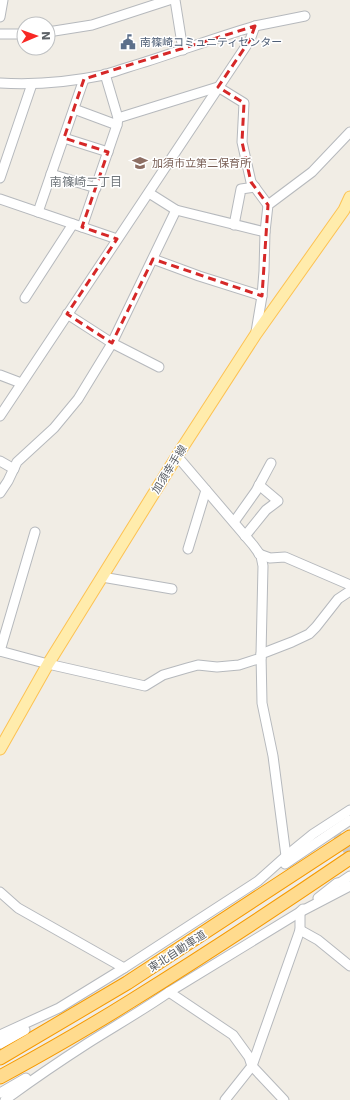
<svg xmlns="http://www.w3.org/2000/svg" width="350" height="1100" viewBox="0 0 350 1100" font-family="'DejaVu Sans','Noto Sans JP',sans-serif">
	<rect width="100%" height="100%" fill="#f1ede5"/>
	<g fill="none" stroke-linecap="round" stroke-linejoin="round">
		<!-- minor-tunnel -->
		<path stroke="#cccac6" stroke-width="9" stroke-dasharray="9 4.5" stroke-linecap="butt" d="M 337,835 L 350,854"/>
		<!-- minor casing -->
		<g stroke="#b6b9bd" stroke-width="11">
			<g id="minor">
				<path d="M 175,0 L 183,50"/>
				<path d="M 0,17 L 3,0"/>
				<path d="M 255,26 L 305,16"/>
				<path d="M 48,32 L 92,25 L 169,0"/>
				<path d="M 0,34 L 24,34"/>
				<path d="M 0,83 C 34,85 70,82 104,75 C 117,71 131,66 145,62 C 182,50 218,37 255,26 L 250,40 L 0,416"/>
				<path d="M 74,109 L 117,125"/>
				<path d="M 118,118 L 218,87 L 244,103 L 242,142 L 251,182 L 268,205"/>
				<path d="M 64,138 L 108,152"/>
				<path d="M 51,174 L 96,188"/>
				<path d="M 0,178 L 32,84"/>
				<path d="M 149,193 L 176,210 L 265,232"/>
				<path d="M 0,199 L 117,239"/>
				<path d="M 38,212 L 84,79"/>
				<path d="M 234,225 L 241,189 L 255,187"/>
				<path d="M 82,227 L 117,125 L 118,118 L 105,74"/>
				<path d="M 153,259 L 199,276 L 262,296"/>
				<path d="M 25,298 L 73,224"/>
				<path d="M 67,314 L 112,343 L 159,367"/>
				<path d="M 256,332 L 262,296 L 264,271 L 265,232 L 268,205 L 312,172 L 350,132"/>
				<path d="M 0,375 L 21,383"/>
				<path d="M 177,456 L 253,545 L 261,556 L 263,566 L 261,654 L 262,703 L 273,756 L 286,856 L 289,861"/>
				<path d="M 0,461 L 14,469"/>
				<path d="M 0,493 L 8,481 L 17,462 L 54,428 L 78,399 L 111,345 L 176,210"/>
				<path d="M 234,522 L 256,491 L 271,463"/>
				<path d="M 245,536 L 266,510 L 278,501 L 259,485"/>
				<path d="M 188,549 L 206,490"/>
				<path d="M 259,554 L 270,558 L 285,557 L 350,585"/>
				<path d="M 102,577 L 172,589"/>
				<path d="M 0,651 L 48,664 L 145,686 L 163,675 L 187,668 L 198,665 L 217,667 L 239,665 L 261,658"/>
				<path d="M 0,651 L 35,532"/>
				<path d="M 261,654 L 292,642 L 309,634 L 316,627 L 338,599 L 350,591"/>
				<path d="M 285,864 L 350,820"/>
				<path d="M 0,892 L 18,908 L 124,968"/>
				<path d="M 318,898 L 337,883 L 341,882 L 350,876"/>
				<path d="M 300,930 L 318,940 L 350,966"/>
				<path d="M 169,992 L 233,1035 L 249,1057 L 252,1066 L 284,1100"/>
				<path d="M 0,1035 L 59,1008 L 124,968 L 258,881 L 286,856 L 313,834 L 350,810"/>
				<path d="M 0,1044 L 25,1030"/>
				<path d="M 0,1093 L 26,1078"/>
				<path d="M 5,1100 C 32,1080 60,1061 88,1043 C 115,1026 143,1010 169,992 L 300,912 L 350,886"/>
				<path d="M 225,1100 L 252,1066 L 300,930 L 300,912 L 303,909"/>
			</g>
		</g>
		<!-- major casing -->
		<g stroke="#fdc252" stroke-width="13">
			<path id="major" d="M 0,749 L 48,664 L 177,456 L 256,334 L 344,210 L 350,197"/>
		</g>
		<!-- highway casing -->
		<g stroke="#f69a00" stroke-width="15">
			<g id="highway">
				<path d="M 0,1058 L 127,983 L 350,837"/>
				<path d="M 0,1077 C 44,1053 88,1028 131,1001 C 205,955 278,907 350,858"/>
			</g>
		</g>
		<!-- minor -->
		<use href="#minor" stroke="#fff" stroke-width="9"/>
		<!-- major -->
		<use href="#major" stroke="#ffecac" stroke-width="11"/>
		<!-- highway -->
		<use href="#highway" stroke="#ffdb8e" stroke-width="13"/>
	</g>
	<!-- marked area -->
	<path fill="none" stroke="#d62828" stroke-width="3" stroke-dasharray="8 5" stroke-linejoin="round" d="M 255,26 L 250,40 L 218,87 L 244,103 L 242,142 L 251,182 L 268,205 L 262,296 L 153,259 L 112,343 L 67,314 L 117,239 L 82,227 L 108,152 L 64,138 L 84,79 Z"/>
	<!-- icons -->
	<defs>
		<g id="civic-bare" transform="scale(1.2)"><path d="M-.6-6.5H3V-4.5H.6V-3L4-1V1h2V6H-6V1h2V-1L-.6-3ZM-1.2 2.5V6h2.4V2.5Z" fill="#5c6f8a" stroke="#fff" stroke-width="2.5" paint-order="stroke"/></g>
		<g id="school-bare" transform="scale(1.2)"><path d="M0-5L7-2L0 1L-7-2ZM-4 1L0 2.5L4 1V4Q0 6-4 4Z" fill="#8d6e63" stroke="#fff" stroke-width="2.5" paint-order="stroke"/></g>
	</defs>
	<g fill-rule="evenodd">
		<use href="#civic-bare" x="128" y="42"/>
		<use href="#school-bare" x="140" y="163"/>
	</g>
	<g text-anchor="middle" stroke-width="3" stroke-linejoin="round" paint-order="stroke">
		<!-- service labels -->
		<g font-size="11" fill="#4e5e75" stroke="#fff" text-anchor="start">
			<text x="140" y="46">南篠崎コミュニティセンター</text>
		</g>
		<!-- education labels -->
		<g font-size="11" fill="#785e54" stroke="#fff" text-anchor="start">
			<text x="152" y="167">加須市立第二保育所</text>
		</g>
		<!-- street labels -->
		<g font-size="11" fill="#5d6267" stroke="#fff">
			<text transform="translate(169 469) rotate(-58)" y="4">加須幸手線</text>
			<text transform="translate(177 951) rotate(-33)" y="4">東北自動車道</text>
		</g>
		<!-- neighbourhood labels -->
		<g font-size="12" fill="#6e7479" stroke="#fff">
			<text x="86" y="186">南篠崎二丁目</text>
		</g>
	</g>
	<!-- north arrow -->
	<g transform="translate(36 36) rotate(88)"><circle r="19" fill="#ffffff" stroke="#bec0c2"/>
	<path d="M0-3L7 15L0 10L-7 15Z" fill="#f82824"/>
	<text y="-6" font-size="11" font-weight="bold" text-anchor="middle" fill="#5d6267">N</text>
	</g>
</svg>
